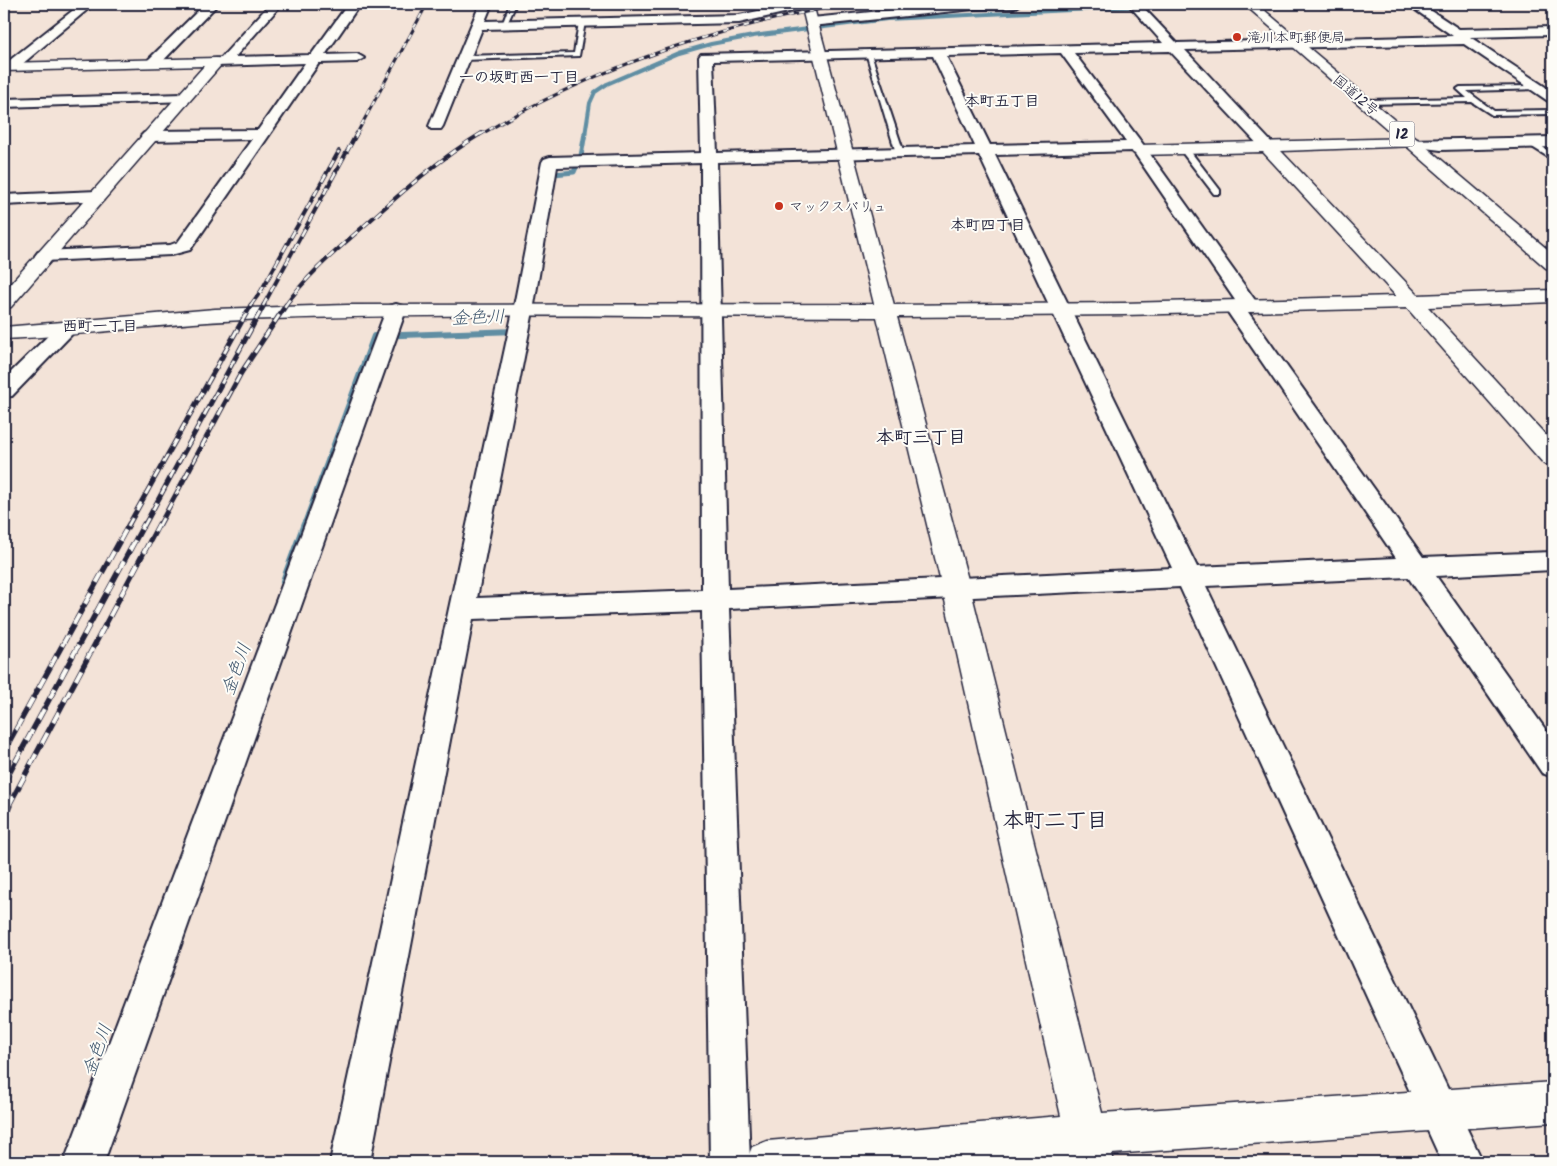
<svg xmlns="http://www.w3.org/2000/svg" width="1557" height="1166" viewBox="0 0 1557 1166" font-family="Kalam,'Klee One',sans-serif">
	<rect width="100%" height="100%" fill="#f3e3d8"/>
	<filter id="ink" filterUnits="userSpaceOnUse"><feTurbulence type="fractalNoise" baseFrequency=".02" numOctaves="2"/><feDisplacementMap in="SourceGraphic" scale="10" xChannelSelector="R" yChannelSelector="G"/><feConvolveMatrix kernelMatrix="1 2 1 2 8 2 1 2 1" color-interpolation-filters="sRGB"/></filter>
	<g filter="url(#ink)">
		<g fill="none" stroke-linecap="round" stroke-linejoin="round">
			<!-- stream-far3 -->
			<path stroke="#608ea3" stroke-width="4" d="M 585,135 L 590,103 L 595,92 L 607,84 L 679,53 L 711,44 L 753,36 L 887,19 L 1152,6 L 1257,4"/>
			<!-- stream-far2 -->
			<path stroke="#608ea3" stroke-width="5" d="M 553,182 L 554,174 L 574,172 L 581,156 L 585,133"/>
			<!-- stream-far1 -->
			<path stroke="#608ea3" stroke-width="6" d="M 304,526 L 374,336 L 519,331"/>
			<!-- stream -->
			<path stroke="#608ea3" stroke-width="8" d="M 284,581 L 305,524"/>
			<!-- service casing -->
			<g stroke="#22223b" stroke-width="4">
				<g id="service">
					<path d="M 510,4 L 516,4 L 507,24 L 502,25 Z"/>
					<path d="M 582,20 L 585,22 L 579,56 L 463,60 L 460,58 L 463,56 L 574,53 L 579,22 Z"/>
					<path d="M 866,53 L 871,54 L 904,153 L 903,155 L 896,153 Z"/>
					<path d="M 1538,86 L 1540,87 L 1540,89 L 1467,91 L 1494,111 L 1553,110 L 1553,114 L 1492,115 L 1472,102 L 1365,104 L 1362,102 L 1365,100 L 1467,98 L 1457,89 L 1460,87 Z"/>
					<path d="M 1529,141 L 1535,141 L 1553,155 L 1553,160 L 1529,145 Z"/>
					<path d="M 1181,147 L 1187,147 L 1220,190 L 1220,194 L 1214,194 L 1181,151 Z"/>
				</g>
			</g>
			<!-- minor casing -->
			<g stroke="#22223b" stroke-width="4">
				<g id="minor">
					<path d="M 81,4 L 94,4 L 15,70 L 5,70 L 5,64 Z"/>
					<path d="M 205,4 L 218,4 L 158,66 L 148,66 L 146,63 L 148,60 Z"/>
					<path d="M 270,4 L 282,4 L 235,57 L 311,55 L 348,4 L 360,4 L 325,55 L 357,54 L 364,58 L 357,62 L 319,63 L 190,250 L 171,255 L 44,261 L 38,260 L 35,256 L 38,252 L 44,251 L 170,245 L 178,242 L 252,139 L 149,141 L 144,139 L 141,136 L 144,133 L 149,131 L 258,130 L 305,63 L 216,66 L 209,62 L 211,59 L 221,58 Z"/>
					<path d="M 480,4 L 492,4 L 485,21 L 739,15 L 792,4 L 813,4 L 811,7 L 739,23 L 482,29 L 443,126 L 441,129 L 431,129 L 429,126 Z"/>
					<path d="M 951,4 L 1020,4 L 1014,8 L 973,9 L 812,26 L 806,22 L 812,18 Z"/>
					<path d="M 1128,4 L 1140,4 L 1177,43 L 1453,36 L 1407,4 L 1421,4 L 1459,29 L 1553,27 L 1553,35 L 1470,37 L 1553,92 L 1553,102 L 1548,101 L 1464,44 L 1185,50 L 1273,144 L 1276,147 L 1273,150 L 1263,150 L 1170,51 L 1074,53 L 1142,143 L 1257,303 L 1260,307 L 1257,311 L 1248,312 L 1423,557 L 1553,552 L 1553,570 L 1436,576 L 1553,740 L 1553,777 L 1542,773 L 1408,577 L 1206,586 L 1483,1162 L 1442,1162 L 1180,587 L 729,609 L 750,1162 L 710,1162 L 702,611 L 473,619 L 370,1162 L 330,1162 L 513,311 L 542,162 L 544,159 L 550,157 L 701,153 L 699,57 L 701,54 L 1163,43 ZM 1061,53 L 1126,142 L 990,145 L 946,56 ZM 933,56 L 975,146 L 717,153 L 713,61 ZM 1133,151 L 1237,303 L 1228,304 L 1225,308 L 1396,558 L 1197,567 L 995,155 ZM 979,155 L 1172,568 L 728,589 L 717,162 ZM 701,163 L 702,590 L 477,598 L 533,311 L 557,167 Z"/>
					<path d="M 183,94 L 188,95 L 190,98 L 188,101 L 4,107 L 4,99 Z"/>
					<path d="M 1553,137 L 1553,147 L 1441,150 L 1408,146 L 1405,143 L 1408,140 Z"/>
					<path d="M 97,191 L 103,192 L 105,196 L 103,200 L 4,205 L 4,195 Z"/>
					<path d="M 396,304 L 403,306 L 406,310 L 104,1162 L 64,1162 L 386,310 L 389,306 Z"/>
					<path d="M 66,323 L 73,325 L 76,329 L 73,333 L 12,396 L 4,397 L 4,379 L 59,325 Z"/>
				</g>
			</g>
			<!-- tertiary casing -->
			<g stroke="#22223b" stroke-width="3">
				<g id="tertiary">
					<path d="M 801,4 L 813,4 L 894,305 L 1124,303 L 1396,296 L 1263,152 L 1139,155 L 1133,153 L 1131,150 L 1133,147 L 1139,145 L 1413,138 L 1419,140 L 1421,143 L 1419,146 L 1281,151 L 1418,295 L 1553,290 L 1553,302 L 1428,307 L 1553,443 L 1553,466 L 1544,464 L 1407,308 L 1124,315 L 897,317 L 970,587 L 1102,1113 L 1553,1082 L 1553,1122 L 1112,1154 L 1114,1162 L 1072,1162 L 1071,1157 L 1012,1162 L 746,1162 L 752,1147 L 767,1141 L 1061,1116 L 942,587 L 877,317 C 666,317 455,312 244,320 C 164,323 84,336 4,339 L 4,327 L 215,309 L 347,305 L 874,304 Z"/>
					<path d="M 216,58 L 221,59 L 223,62 L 221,65 L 11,307 L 4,309 L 4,291 L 204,66 L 4,71 L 4,63 Z"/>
				</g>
			</g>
			<!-- trunk casing -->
			<g stroke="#22223b" stroke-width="3">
				<path id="trunk" d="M 1244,4 L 1257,4 L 1553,254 L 1553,270 L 1546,268 Z"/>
			</g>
			<!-- service -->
			<use href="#service" fill="#fdfcf7" fill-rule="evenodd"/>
			<!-- minor -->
			<use href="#minor" fill="#fdfcf7" fill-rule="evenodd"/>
			<!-- tertiary -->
			<use href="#tertiary" fill="#fdfcf7" fill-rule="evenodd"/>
			<!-- trunk -->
			<use href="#trunk" fill="#fdfcf7" fill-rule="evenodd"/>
			<!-- rail-far4 casing -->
			<g stroke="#22223b" stroke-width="3">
				<g id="rail-far4">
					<path d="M 356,135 L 427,4"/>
					<path d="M 480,135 C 595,67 718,26 849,4"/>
				</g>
			</g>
			<!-- rail-far3 casing -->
			<g stroke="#22223b" stroke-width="4">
				<g id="rail-far3">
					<path d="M 250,306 L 261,291 L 339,151"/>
					<path d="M 263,306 L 357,133"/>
					<path d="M 285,306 C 307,275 337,250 365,225 C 402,192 439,159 482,133"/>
				</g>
			</g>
			<!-- rail-far2 casing -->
			<g stroke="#22223b" stroke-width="5">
				<g id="rail-far2">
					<path d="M 128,526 L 251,305"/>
					<path d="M 144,526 L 264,305"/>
					<path d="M 159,526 L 241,373 L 286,305"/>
				</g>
			</g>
			<!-- rail-far1 casing -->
			<g stroke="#22223b" stroke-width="5.5">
				<g id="rail-far1">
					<path d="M 4,751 L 129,524"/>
					<path d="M 4,783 L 144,524"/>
					<path d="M 8,807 L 159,524"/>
				</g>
			</g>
			<!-- rail casing -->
			<g stroke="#22223b" stroke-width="7">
				<path id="rail" d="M 4,815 L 9,806"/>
			</g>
			<!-- rail-far4 -->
			<use href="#rail-far4" stroke="#fdfcf7" stroke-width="2" stroke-dasharray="5.5" stroke-linecap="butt"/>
			<!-- rail-far3 -->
			<use href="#rail-far3" stroke="#fdfcf7" stroke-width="2.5" stroke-dasharray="8" stroke-linecap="butt"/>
			<!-- rail-far2 -->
			<use href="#rail-far2" stroke="#fdfcf7" stroke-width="3" stroke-dasharray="9" stroke-linecap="butt"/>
			<!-- rail-far1 -->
			<use href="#rail-far1" stroke="#fdfcf7" stroke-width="4" stroke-dasharray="12" stroke-linecap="butt"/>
			<!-- rail -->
			<use href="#rail" stroke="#fdfcf7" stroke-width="5" stroke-dasharray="16" stroke-linecap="butt"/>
		</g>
	</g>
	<!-- markers -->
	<g fill="#c8321e" stroke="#fdfcf7" stroke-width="2">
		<circle cx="1237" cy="37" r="5"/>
		<circle cx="779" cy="206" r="5"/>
	</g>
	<g text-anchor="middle" stroke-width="4" stroke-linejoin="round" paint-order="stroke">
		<!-- far-poi labels -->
		<g font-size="14" fill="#22223b" stroke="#fdfcf7" text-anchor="start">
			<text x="1247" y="42">滝川本町郵便局</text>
			<text x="789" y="211">マックスバリュ</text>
		</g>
		<!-- far-street labels -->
		<g font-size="14" fill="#22223b" stroke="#fdfcf7">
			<text transform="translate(1356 95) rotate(40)" y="5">国道12号</text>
		</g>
		<!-- far-neighbourhood labels -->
		<g font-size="15" font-weight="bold" fill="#22223b" stroke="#fdfcf7">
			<text x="519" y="82">一の坂町西一丁目</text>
			<text x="1002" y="106">本町五丁目</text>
			<text x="988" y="230">本町四丁目</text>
			<text x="100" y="331">西町一丁目</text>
		</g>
		<!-- shield labels -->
		<rect fill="#fdfcf7" stroke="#646373" stroke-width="1" x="1389.5" y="121.5" width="25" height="25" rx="4"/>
		<g font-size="15" font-weight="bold" fill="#22223b">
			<text x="1402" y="139">12</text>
		</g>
		<!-- water labels -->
		<g font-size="18" font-style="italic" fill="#41586f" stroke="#fdfcf7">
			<text transform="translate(478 317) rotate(-2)" y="6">金色川</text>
			<text transform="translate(236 669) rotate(-70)" y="6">金色川</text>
			<text transform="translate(97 1050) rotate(-70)" y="6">金色川</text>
		</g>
		<!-- neighbourhood labels -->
		<g font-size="18" font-weight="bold" fill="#22223b" stroke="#fdfcf7">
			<text x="921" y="443">本町三丁目</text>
		</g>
		<!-- near-neighbourhood labels -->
		<g font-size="21" font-weight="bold" fill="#22223b" stroke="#fdfcf7">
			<text x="1055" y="827">本町二丁目</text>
		</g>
	</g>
	<!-- margin -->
	<rect width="1557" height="1166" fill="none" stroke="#fdfcf7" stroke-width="20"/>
	<rect x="10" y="10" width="1537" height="1146" fill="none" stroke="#22223b" stroke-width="2" filter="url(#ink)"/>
</svg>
